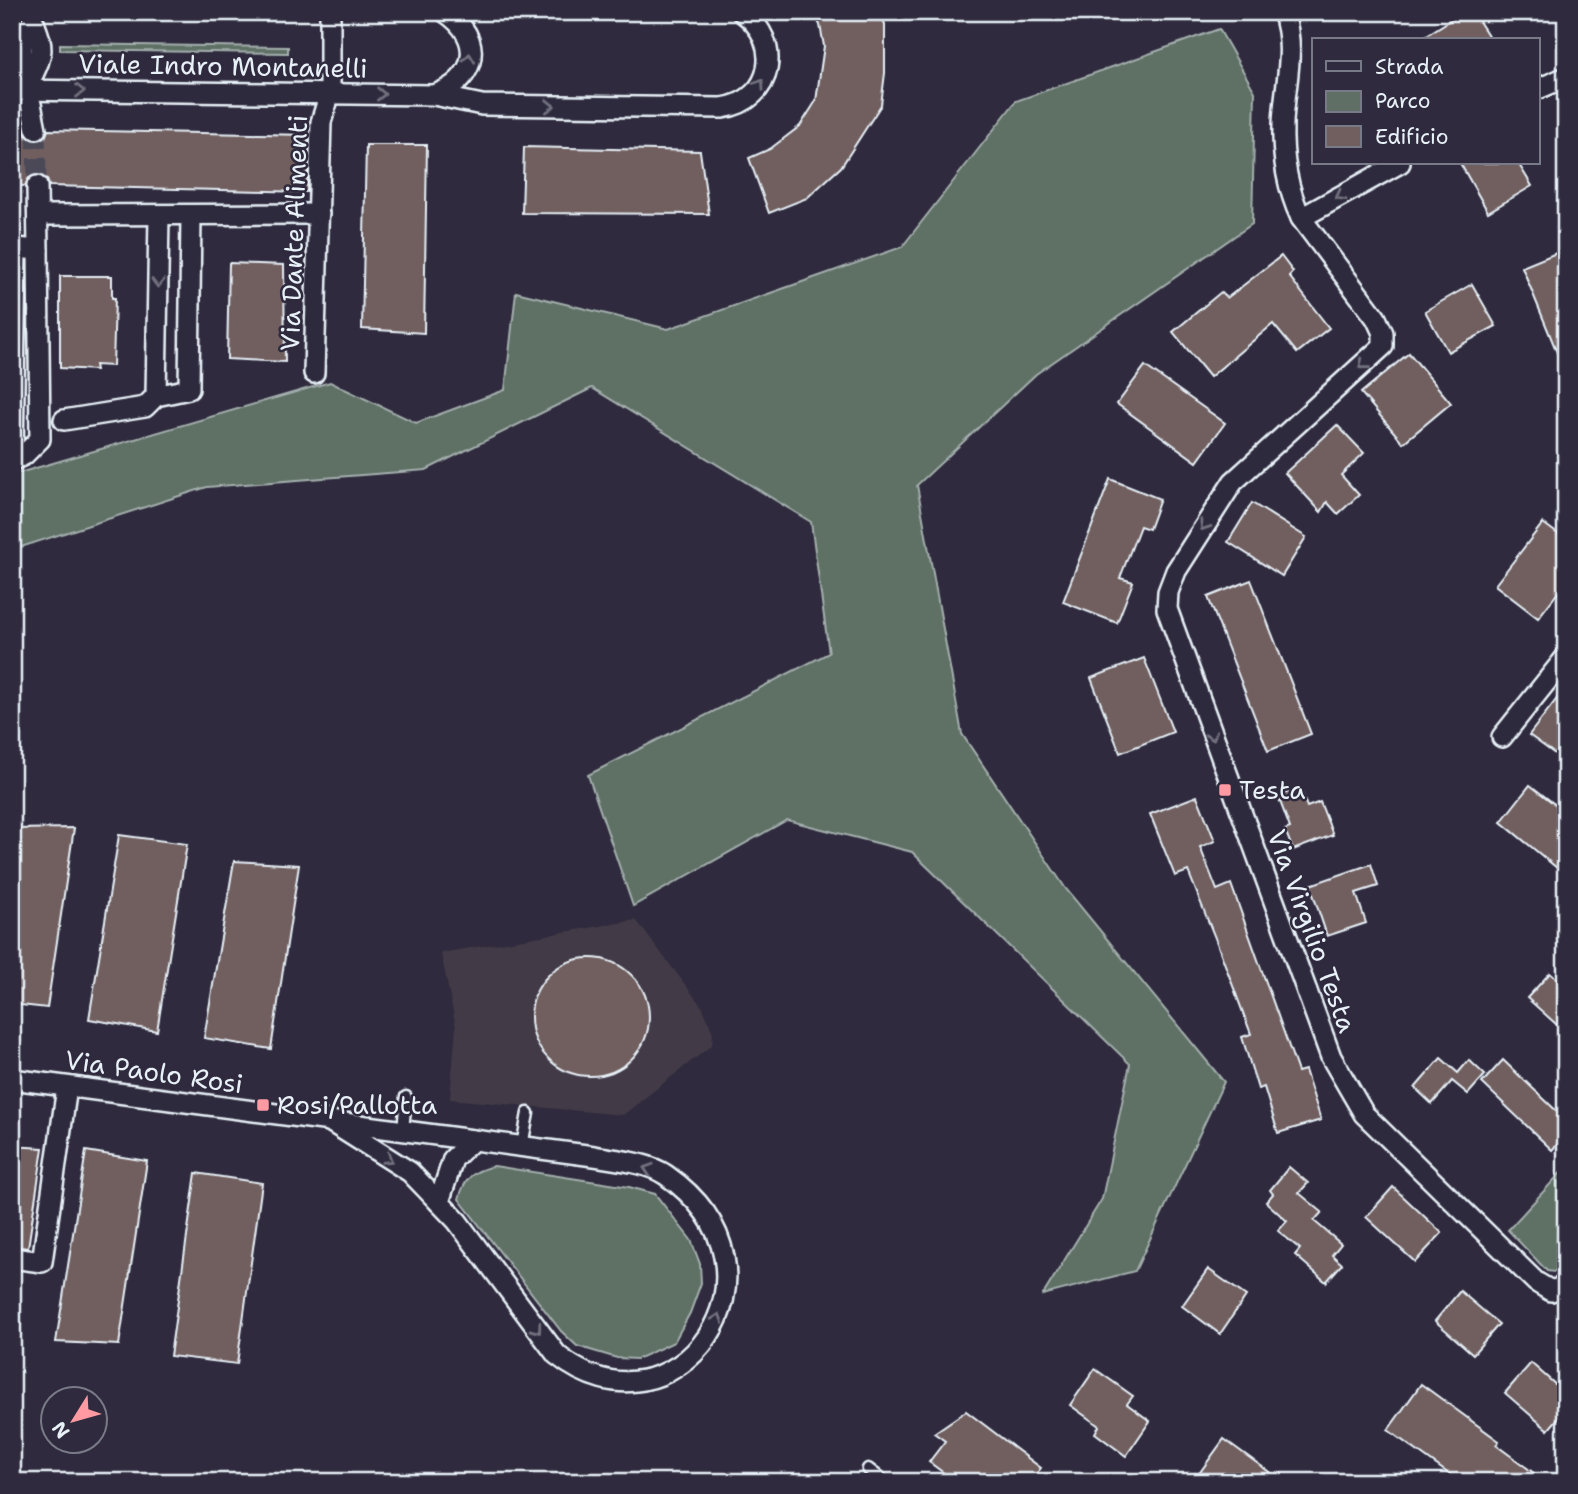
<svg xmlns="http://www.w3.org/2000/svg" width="1578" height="1494" viewBox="0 0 1578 1494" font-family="'Shantell Sans',sans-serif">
	<rect width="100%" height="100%" fill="#2f2a3d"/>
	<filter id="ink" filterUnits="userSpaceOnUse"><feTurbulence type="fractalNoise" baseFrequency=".0143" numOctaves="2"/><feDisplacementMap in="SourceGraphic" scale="14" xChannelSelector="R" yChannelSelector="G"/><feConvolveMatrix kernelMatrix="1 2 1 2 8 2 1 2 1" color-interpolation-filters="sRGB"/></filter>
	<g filter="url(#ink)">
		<!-- built -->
		<path fill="#433a47" d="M 636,920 L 703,1008 L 713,1033 L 712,1045 L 623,1115 L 450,1099 L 456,1027 L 441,953 Z"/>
		<!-- green -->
		<g fill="#5f6f65" stroke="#a4b0ae" stroke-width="2">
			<path d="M 1219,29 L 1255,92 L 1252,224 L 1036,374 L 917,485 L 962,734 L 1066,889 L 1224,1082 L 1135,1271 L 1043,1295 L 1102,1199 L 1130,1064 L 912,852 L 787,820 L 633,906 L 588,775 L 829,653 L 811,522 L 592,388 L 426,470 L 207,487 L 12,550 L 12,475 L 330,382 L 416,423 L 505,390 L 516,292 L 668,329 L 902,247 L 1016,101 Z"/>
			<path d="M 60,44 L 288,47 L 288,53 L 60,50 Z"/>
			<path d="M 494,1166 L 629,1187 L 655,1194 L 691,1240 L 700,1264 L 701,1283 L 690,1313 L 674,1342 L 637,1359 L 617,1358 L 577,1346 L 561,1331 L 459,1199 C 465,1177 473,1171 494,1166 Z"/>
			<path d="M 1566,1167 L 1566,1261 L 1554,1272 L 1547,1271 L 1508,1230 Z"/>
		</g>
		<!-- building -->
		<g fill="#715e5e" stroke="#e8f1f8" stroke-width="2">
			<path d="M 813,12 L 881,12 L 885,25 L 885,73 L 881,105 L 841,167 L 807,198 L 769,213 L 749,158 L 770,149 L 800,126 L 816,101 L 824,46 L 820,25 Z"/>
			<path d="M 1463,12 L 1473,12 L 1491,40 L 1419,40 Z"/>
			<path d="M 12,129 L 24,129 L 27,138 L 38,141 L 45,138 L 48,130 L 308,135 L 307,192 L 49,186 L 47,179 L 37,174 L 30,176 L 25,186 L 12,185 Z"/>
			<path d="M 366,145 L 427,145 L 424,333 L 362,329 Z"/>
			<path d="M 524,147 L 700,151 L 709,214 L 522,213 Z"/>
			<path d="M 1460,163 L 1518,163 L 1532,186 L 1488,212 Z"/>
			<path d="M 1566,249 L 1566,372 L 1565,372 L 1522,267 Z"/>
			<path d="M 1281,256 L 1293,272 L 1289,276 L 1329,328 L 1297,353 L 1273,324 L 1210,377 L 1173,332 L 1221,292 L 1227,298 Z"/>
			<path d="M 229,263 L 284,265 L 285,362 L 227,359 Z"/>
			<path d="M 60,276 L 112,276 L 112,298 L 115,298 L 113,366 L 95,365 L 96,370 L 60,368 Z"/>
			<path d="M 1472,284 L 1496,326 L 1448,352 L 1425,311 Z"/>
			<path d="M 1409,353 L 1451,403 L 1403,443 L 1361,393 Z"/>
			<path d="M 1145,366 L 1225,423 L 1197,462 L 1117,404 Z"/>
			<path d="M 1337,425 L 1364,453 L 1341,475 L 1359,495 L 1338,514 L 1327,502 L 1321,512 L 1285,473 Z"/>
			<path d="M 1110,479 L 1160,499 L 1149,529 L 1140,526 L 1120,578 L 1133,582 L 1117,623 L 1063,602 Z"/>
			<path d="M 1252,503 L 1306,537 L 1282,576 L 1228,542 Z"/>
			<path d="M 1543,523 L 1566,540 L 1566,582 L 1538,618 L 1495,585 Z"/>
			<path d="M 1251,580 L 1311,734 L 1268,751 L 1208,597 Z"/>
			<path d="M 1144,658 L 1173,732 L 1120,753 L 1091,678 Z"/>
			<path d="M 1566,687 L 1566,762 L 1529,735 Z"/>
			<path d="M 1530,785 L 1566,813 L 1566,857 L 1557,868 L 1501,822 Z"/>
			<path d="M 1300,788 L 1307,807 L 1320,802 L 1333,835 L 1293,850 L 1285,830 L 1290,828 L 1278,796 Z"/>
			<path d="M 1197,796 L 1215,841 L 1200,847 L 1217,890 L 1231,884 L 1298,1072 L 1305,1070 L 1321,1120 L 1278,1133 L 1264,1087 L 1258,1089 L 1242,1037 L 1251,1034 L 1215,938 L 1188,871 L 1175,876 L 1150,814 Z"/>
			<path d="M 74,828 L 47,1008 L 12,1004 L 12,829 Z"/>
			<path d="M 119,835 L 187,844 L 157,1031 L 89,1019 Z"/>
			<path d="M 234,861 L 299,865 L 271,1049 L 204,1038 Z"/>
			<path d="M 1371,864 L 1378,886 L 1356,893 L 1366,923 L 1327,936 L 1310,885 Z"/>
			<circle cx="590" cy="1017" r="59"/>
			<path d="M 1550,973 L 1566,987 L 1566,1033 L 1527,998 Z"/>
			<path d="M 1441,1058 L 1458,1073 L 1469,1060 L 1485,1075 L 1468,1094 L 1452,1081 L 1432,1104 L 1415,1088 Z"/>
			<path d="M 1503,1060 L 1566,1120 L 1566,1135 L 1552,1150 L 1482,1083 Z"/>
			<path d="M 12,1146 L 43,1148 L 28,1248 L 12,1246 Z"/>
			<path d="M 86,1151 L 147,1161 L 119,1345 L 56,1342 Z"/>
			<path d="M 1289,1167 L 1308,1183 L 1299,1193 L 1322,1212 L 1314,1221 L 1341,1244 L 1332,1255 L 1342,1264 L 1326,1282 L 1295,1255 L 1300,1249 L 1278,1231 L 1287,1221 L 1266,1202 L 1273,1194 L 1270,1190 Z"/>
			<path d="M 196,1173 L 262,1183 L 237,1364 L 170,1356 Z"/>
			<path d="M 1393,1187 L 1442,1233 L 1415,1262 L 1366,1217 Z"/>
			<path d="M 1208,1269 L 1246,1296 L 1220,1334 L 1182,1306 Z"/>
			<path d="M 1460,1291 L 1499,1324 L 1473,1354 L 1435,1321 Z"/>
			<path d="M 1531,1363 L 1566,1394 L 1566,1409 L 1548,1430 L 1505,1393 Z"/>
			<path d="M 1095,1369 L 1133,1396 L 1127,1404 L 1150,1421 L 1126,1456 L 1095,1433 L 1099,1426 L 1070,1405 Z"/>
			<path d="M 1421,1384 L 1499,1441 L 1496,1445 L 1546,1482 L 1460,1482 L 1388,1430 Z"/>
			<path d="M 966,1411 L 1041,1468 L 1030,1482 L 956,1482 L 929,1462 L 945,1441 L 934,1433 Z"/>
			<path d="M 1224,1439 L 1283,1482 L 1193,1482 Z"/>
		</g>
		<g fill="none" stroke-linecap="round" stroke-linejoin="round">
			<!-- street-tunnel -->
			<path stroke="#4b4859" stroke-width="19" stroke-dasharray="19 10" stroke-linecap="butt" d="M 36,129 L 37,186"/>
			<!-- lane casing -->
			<g stroke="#e8f1f8" stroke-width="15">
				<g id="lane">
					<path d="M 403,1131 L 406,1097"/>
					<path d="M 522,1146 L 528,1113"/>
					<path d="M 868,1469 L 885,1482"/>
				</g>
			</g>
			<!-- street casing -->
			<g stroke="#e8f1f8" stroke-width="24">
				<g id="street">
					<path d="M 1283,12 C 1297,50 1284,86 1283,124 C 1282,158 1287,188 1301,218"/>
					<path d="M 31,79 C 19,51 18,47 33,20"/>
					<path d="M 31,79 C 44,52 44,48 33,20"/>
					<path d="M 1538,89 L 1566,77"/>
					<path d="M 12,90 L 434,95 L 482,105 L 722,108 C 775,101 783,40 742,12"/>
					<path d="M 434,95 C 478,80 485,38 445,12"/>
					<path d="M 31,104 L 36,129"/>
					<path d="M 1400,163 L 1301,218 L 1376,318 L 1383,333 L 1383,346 L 1233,482 L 1176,571 L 1168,592 L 1167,609 L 1331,1057 L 1364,1114 L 1536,1282 L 1551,1291 L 1566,1286"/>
					<path d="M 37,186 L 38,250"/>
					<path d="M 38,215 L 319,214"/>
					<path d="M 159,215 L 156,396 L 189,389 L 191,215"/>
					<path d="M 16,248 L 38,250 L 40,439 L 24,455 L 13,460 Z"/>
					<path d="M 314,373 L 321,122 L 330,93 L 330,12"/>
					<path d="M 64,420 L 145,407 L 156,396"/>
					<path d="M 1502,737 L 1566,657"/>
					<path d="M 12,1079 L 594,1156 C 616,1160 647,1162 666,1175 C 805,1272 674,1449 557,1355 L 457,1221 L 410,1172 L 331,1122"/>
					<path d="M 439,1202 L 453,1159 L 473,1140"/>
					<path d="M 12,1258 L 42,1262 L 67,1087"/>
				</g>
			</g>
			<!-- lane -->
			<use href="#lane" stroke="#2f2a3d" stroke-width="10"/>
			<!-- street -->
			<use href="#street" stroke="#2f2a3d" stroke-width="19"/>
		</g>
		<!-- one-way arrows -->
		<defs><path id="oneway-chevron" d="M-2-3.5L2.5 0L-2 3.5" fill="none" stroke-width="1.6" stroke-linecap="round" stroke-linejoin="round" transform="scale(1.75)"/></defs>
		<g stroke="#70707e">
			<use href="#oneway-chevron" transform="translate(469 58) rotate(-83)"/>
			<use href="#oneway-chevron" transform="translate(760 84) rotate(-55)"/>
			<use href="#oneway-chevron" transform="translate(80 91)"/>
			<use href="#oneway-chevron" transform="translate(381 94) rotate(1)"/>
			<use href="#oneway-chevron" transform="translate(550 106) rotate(1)"/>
			<use href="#oneway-chevron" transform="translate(1340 196) rotate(151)"/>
			<use href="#oneway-chevron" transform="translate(158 283) rotate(91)"/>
			<use href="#oneway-chevron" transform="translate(1363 365) rotate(141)"/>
			<use href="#oneway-chevron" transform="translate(1204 526) rotate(123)"/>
			<use href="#oneway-chevron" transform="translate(1212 736) rotate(70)"/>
			<use href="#oneway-chevron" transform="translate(388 1159) rotate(32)"/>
			<use href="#oneway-chevron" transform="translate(648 1169) rotate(-162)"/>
			<use href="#oneway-chevron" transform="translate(718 1318) rotate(-71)"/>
			<use href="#oneway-chevron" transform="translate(537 1329) rotate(53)"/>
		</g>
	</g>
	<!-- markers -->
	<g fill="#ff9aa2" stroke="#2f2a3d" stroke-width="2.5">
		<rect x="1218" y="783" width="14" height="14" rx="3.5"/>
		<rect x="256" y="1098" width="14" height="14" rx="3.5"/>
	</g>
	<g text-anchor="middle" stroke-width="5" stroke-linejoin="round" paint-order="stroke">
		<!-- street labels -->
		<g font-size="26" fill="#e8f1f8" stroke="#2f2a3d">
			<text transform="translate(223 66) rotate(1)" y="9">Viale Indro Montanelli</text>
			<text transform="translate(294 233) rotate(-88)" y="9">Via Dante Alimenti</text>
			<text transform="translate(1312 931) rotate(70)" y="9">Via Virgilio Testa</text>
			<text transform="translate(154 1072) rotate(8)" y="9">Via Paolo Rosi</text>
		</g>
		<!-- poi labels -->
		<g font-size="26" fill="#e8f1f8" stroke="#2f2a3d" text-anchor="start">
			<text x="1239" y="799">Testa</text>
			<text x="277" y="1114">Rosi/Pallotta</text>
		</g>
	</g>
	<!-- margin -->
	<rect width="1578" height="1494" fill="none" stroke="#2f2a3d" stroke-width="42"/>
	<rect x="21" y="21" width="1536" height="1452" fill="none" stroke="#e8f1f8" stroke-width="2.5" filter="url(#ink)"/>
	<!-- legend -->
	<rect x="1312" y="38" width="228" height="126" fill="#2f2a3d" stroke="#797a88" stroke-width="2"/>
	<rect x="1326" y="61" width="35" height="10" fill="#2f2a3d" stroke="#797a88" stroke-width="2"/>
	<text x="1375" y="74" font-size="21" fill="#e8f1f8">Strada</text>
	<rect x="1326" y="91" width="35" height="21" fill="#5f6f65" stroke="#797a88" stroke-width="2"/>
	<text x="1375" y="108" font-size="21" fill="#e8f1f8">Parco</text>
	<rect x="1326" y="126" width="35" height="21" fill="#715e5e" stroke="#797a88" stroke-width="2"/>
	<text x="1375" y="144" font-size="21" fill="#e8f1f8">Edificio</text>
	<!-- north arrow -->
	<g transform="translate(74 1420) rotate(233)"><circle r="33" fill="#2f2a3d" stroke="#797a88" stroke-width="2"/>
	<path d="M0-5L12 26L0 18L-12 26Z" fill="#ff9aa2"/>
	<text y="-10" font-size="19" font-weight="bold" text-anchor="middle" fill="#e8f1f8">N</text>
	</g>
</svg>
